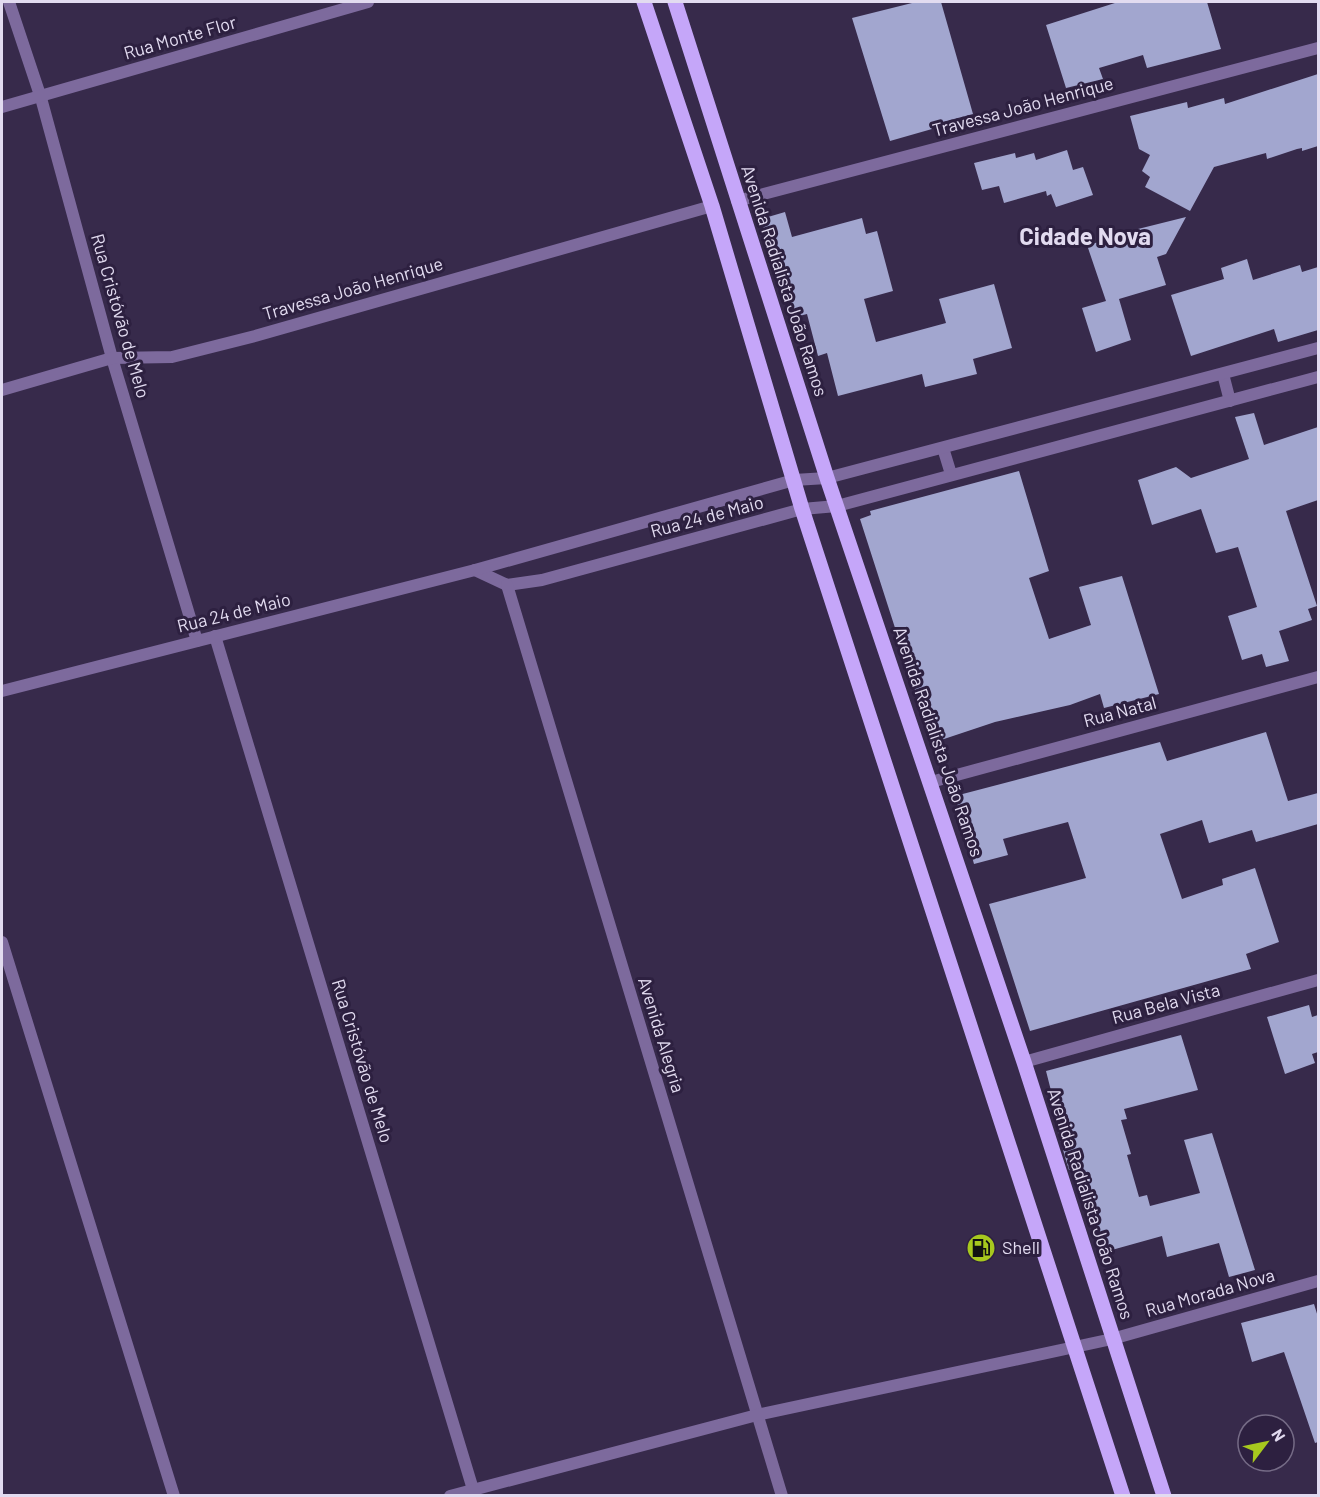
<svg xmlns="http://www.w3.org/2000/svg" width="1320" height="1497" viewBox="0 0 1320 1497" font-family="Barlow,sans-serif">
	<rect width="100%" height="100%" fill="#372a4b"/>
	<!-- building -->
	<g fill="#a2a6cf">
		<path d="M 916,2 L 941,2 L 973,114 L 931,125 L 932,129 L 890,141 L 852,18 Z"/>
		<path d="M 1118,2 L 1207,2 L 1221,49 L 1147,68 L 1143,55 L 1099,68 L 1103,79 L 1066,88 L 1046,25 Z"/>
		<path d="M 1318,74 L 1318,146 L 1302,151 L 1302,148 L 1297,149 L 1267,159 L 1266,153 L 1214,167 L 1190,211 L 1145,187 L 1150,177 L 1142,171 L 1150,155 L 1139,149 L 1130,116 L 1187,102 L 1188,108 L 1224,98 L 1225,104 Z"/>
		<path d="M 1067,150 L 1073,170 L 1083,167 L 1093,195 L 1056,207 L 1051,194 L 1047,196 L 1046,191 L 1004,203 L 999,186 L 982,190 L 974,163 L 1015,153 L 1016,158 L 1034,153 L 1036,160 Z"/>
		<path d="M 785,212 L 792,237 L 862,218 L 866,234 L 877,231 L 893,291 L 864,299 L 876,342 L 946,323 L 939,299 L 994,284 L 1012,348 L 973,359 L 977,374 L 925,387 L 922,374 L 838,396 L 827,353 L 818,356 L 807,314 L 791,318 L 761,219 Z"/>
		<path d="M 1186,217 L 1166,254 L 1157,257 L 1166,285 L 1119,299 L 1131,340 L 1096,352 L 1082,308 L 1106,301 L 1087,245 L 1107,240 L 1106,237 Z"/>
		<path d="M 1247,259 L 1253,280 L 1300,265 L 1302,272 L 1318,267 L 1318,330 L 1278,342 L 1274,329 L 1191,356 L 1171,295 L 1224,279 L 1221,268 Z"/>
		<path d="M 1254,413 L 1264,445 L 1318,427 L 1318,500 L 1286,511 L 1317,606 L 1308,609 L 1312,620 L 1279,631 L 1289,661 L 1266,667 L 1262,654 L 1242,660 L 1228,616 L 1257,607 L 1238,547 L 1216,553 L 1201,509 L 1152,525 L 1138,480 L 1176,467 L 1191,478 L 1249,459 L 1235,417 Z"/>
		<path d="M 1019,471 L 1049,571 L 1029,578 L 1049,639 L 1091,625 L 1079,587 L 1122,576 L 1159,694 L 1104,708 L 1100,694 L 1070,705 L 995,722 L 932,743 L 860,519 L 871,515 L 870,511 Z"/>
		<path d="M 1266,732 L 1288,801 L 1318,793 L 1318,824 L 1256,842 L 1252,830 L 1209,843 L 1202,820 L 1160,834 L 1182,899 L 1223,885 L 1222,879 L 1255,868 L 1279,942 L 1246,954 L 1251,969 L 1030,1031 L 989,904 L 1086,878 L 1068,822 L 1003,839 L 1008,855 L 974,864 L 955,796 L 1160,742 L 1167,761 Z"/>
		<path d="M 1309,1005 L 1312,1017 L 1318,1015 L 1318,1052 L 1312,1054 L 1315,1063 L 1285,1074 L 1267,1017 Z"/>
		<path d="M 1181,1035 L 1198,1090 L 1124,1109 L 1127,1119 L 1121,1120 L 1131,1154 L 1127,1155 L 1139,1197 L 1147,1195 L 1150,1206 L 1200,1193 L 1184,1140 L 1212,1133 L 1255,1270 L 1229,1277 L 1219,1243 L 1167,1257 L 1162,1236 L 1101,1253 L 1089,1210 L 1095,1209 L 1082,1166 L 1069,1170 L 1065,1157 L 1057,1127 L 1060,1126 L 1046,1071 Z"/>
		<path d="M 1314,1304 L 1318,1317 L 1318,1442 L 1315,1443 L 1284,1352 L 1252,1362 L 1241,1323 Z"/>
	</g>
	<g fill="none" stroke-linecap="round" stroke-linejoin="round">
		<!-- street -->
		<g stroke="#7d6a9d" stroke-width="12">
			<path d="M 9,2 L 41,98 L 112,358 L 197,641"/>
			<path d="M 2,107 L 368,2"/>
			<path d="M 737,201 L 1318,48"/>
			<path d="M 1223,374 L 1230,401"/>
			<path d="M 2,390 L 112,358 L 172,357 L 255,336 L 712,206"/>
			<path d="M 943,448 L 951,474"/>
			<path d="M 475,570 L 507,585 L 542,580 L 802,509 L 837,506 L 1318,377"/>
			<path d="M 507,585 L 782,1496"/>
			<path d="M 215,636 L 475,1496"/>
			<path d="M 2,691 L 475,570 L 794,480 L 827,478 L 1318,348"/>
			<path d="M 931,782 L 1318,677"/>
			<path d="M 2,942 L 174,1496"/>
			<path d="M 1024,1062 L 1318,980"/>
			<path d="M 450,1496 L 757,1415 L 1112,1339 L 1318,1281"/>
		</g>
		<!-- primary -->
		<g stroke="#c5a6f9" stroke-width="15">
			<path d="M 644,2 L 712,206 L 802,509 L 1123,1496"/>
			<path d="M 675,2 L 827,478 L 1024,1062 L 1164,1496"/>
		</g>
	</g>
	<!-- icons -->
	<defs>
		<g id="fuel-disc" transform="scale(1.5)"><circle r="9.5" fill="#a7c81e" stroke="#2d2040"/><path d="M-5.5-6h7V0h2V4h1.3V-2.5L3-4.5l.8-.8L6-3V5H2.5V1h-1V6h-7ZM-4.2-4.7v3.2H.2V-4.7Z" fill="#111"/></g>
	</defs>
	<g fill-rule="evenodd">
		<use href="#fuel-disc" x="981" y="1248"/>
	</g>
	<g text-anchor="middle" stroke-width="6" stroke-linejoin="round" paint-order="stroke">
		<!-- street labels -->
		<g font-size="18" fill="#e2dbf0" stroke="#2d2040">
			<text transform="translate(180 38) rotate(-16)" y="6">Rua Monte Flor</text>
			<text transform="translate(1023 107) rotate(-15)" y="6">Travessa João Henrique</text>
			<text transform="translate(784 281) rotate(72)" y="6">Avenida Radialista João Ramos</text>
			<text transform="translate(353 289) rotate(-16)" y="6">Travessa João Henrique</text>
			<text transform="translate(120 316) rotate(74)" y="6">Rua Cristóvão de Melo</text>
			<text transform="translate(707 517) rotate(-15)" y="6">Rua 24 de Maio</text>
			<text transform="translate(234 613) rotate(-14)" y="6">Rua 24 de Maio</text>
			<text transform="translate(1120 712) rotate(-15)" y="6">Rua Natal</text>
			<text transform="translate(938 742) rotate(71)" y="6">Avenida Radialista João Ramos</text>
			<text transform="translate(1166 1004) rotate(-15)" y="6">Rua Bela Vista</text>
			<text transform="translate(661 1035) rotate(73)" y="6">Avenida Alegria</text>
			<text transform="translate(362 1061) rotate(73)" y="6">Rua Cristóvão de Melo</text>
			<text transform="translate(1090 1204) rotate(72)" y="6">Avenida Radialista João Ramos</text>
			<text transform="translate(1210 1293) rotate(-16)" y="6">Rua Morada Nova</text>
		</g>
		<!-- poi labels -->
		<g font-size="18" fill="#e2dbf0" stroke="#2d2040" text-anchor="start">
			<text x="1002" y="1254">Shell</text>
		</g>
		<!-- district labels -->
		<g font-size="24" font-weight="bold" fill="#e2dbf0" stroke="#2d2040">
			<text x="1085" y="245">Cidade Nova</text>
		</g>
	</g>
	<!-- border -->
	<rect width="1320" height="1497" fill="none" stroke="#e2dbf0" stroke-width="6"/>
	<!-- north arrow -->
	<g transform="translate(1266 1443) rotate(58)"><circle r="28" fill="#2d2040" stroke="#756b86" stroke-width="1.5"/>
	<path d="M0-4.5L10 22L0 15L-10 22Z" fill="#a7c81e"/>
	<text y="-9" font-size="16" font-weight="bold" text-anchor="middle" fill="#e2dbf0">N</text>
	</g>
</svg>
